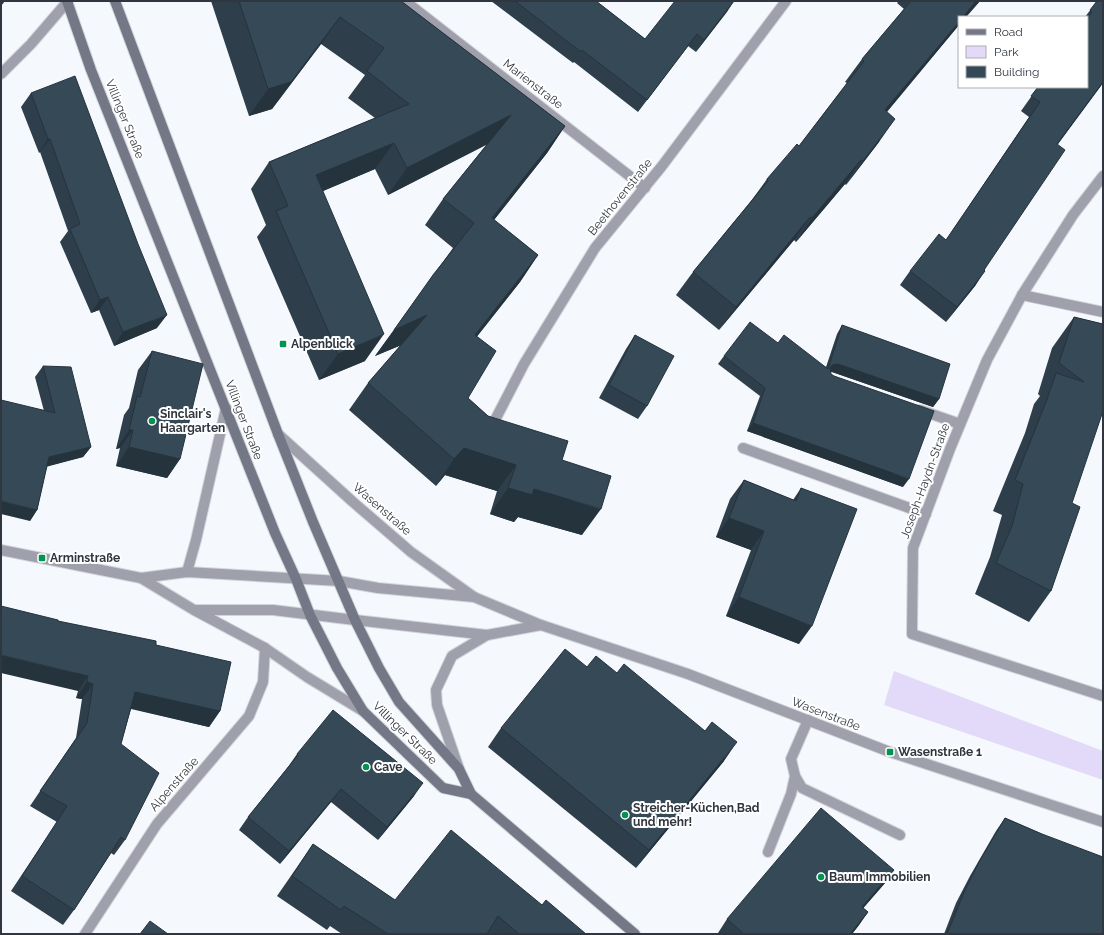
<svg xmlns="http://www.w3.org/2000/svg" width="1104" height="935" viewBox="0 0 1104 935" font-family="Raleway,sans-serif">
	<rect width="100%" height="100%" fill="#f5f8fc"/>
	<!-- green -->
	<path fill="#e3daf9" d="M 894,671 L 1103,751 L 1103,780 L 884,705 Z"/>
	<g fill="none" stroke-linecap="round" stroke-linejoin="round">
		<!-- service casing -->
		<g stroke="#d2d5da" stroke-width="12">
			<g id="service">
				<path d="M 1022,295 L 1103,312"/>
				<path d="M 920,410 L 960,424"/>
				<path d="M 743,448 L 926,514"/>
				<path d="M 808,720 L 791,759 L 795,776 L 802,788 L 900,835"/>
				<path d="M 768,852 L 791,794 L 795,776"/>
			</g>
		</g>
		<!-- minor casing -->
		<g stroke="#d2d5da" stroke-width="12">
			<g id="minor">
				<path d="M 405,1 L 645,188"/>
				<path d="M 1103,176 L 1073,215 L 1022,295 L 987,360 L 982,372 L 950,449 L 913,548 L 912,634 L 1103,696"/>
				<path d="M 494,422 L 524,364 L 595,248 L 662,166 L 786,1"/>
				<path d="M 278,434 L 353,502 L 411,552 L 474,597 L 541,625 L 688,674 L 890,752 L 1103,822"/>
				<path d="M 339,581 L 378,588 L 474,597"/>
				<path d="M 355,620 L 487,635 L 541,625"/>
				<path d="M 459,769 L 437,705 L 436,690 L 452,656 L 487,635"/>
				<path d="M 85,934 L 157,824 L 249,716 L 263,682 L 265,648"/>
			</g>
		</g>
		<!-- tertiary casing -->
		<g stroke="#d2d5da" stroke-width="12">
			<g id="tertiary">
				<path d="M 1,74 L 31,44 L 68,1"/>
				<path d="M 1,550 L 141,578 L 187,572 L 339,581"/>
				<path d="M 187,572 L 196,540 L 226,408"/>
				<path d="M 141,578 L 194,610 L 265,648 L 307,677 L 363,711"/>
				<path d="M 196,610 L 273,610 L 355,620"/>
			</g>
		</g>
		<!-- secondary casing -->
		<g stroke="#d2d5da" stroke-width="12">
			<g id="secondary">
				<path d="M 67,1 L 91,70 L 275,533 L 296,579 L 310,615 L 337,668 L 363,711 L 443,788 L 471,794"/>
				<path d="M 115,1 L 278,434 L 313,522 L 355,620 L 379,668 L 399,702 L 459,769 L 471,794 L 635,934"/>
			</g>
		</g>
		<!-- service -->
		<use href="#service" stroke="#9fa0ab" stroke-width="10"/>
		<!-- minor -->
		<use href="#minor" stroke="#9fa0ab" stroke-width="10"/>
		<!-- tertiary -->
		<use href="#tertiary" stroke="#9fa0ab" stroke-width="10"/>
		<!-- secondary -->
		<use href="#secondary" stroke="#747786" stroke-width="10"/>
	</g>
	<!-- wall -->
	<g fill="#2e3f4b">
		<path d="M 211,1 L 401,1 L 565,126 L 547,153 L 494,220 L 538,255 L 520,282 L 477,336 L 468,398 L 488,416 L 562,460 L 582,535 L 518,517 L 514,522 L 490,514 L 497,491 L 445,475 L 436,486 L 349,410 L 368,383 L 401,345 L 375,356 L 453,248 L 425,225 L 443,199 L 487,144 L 388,195 L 375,169 L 323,191 L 365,361 L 319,380 L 257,237 L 266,225 L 251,189 L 269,162 L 375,118 L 348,98 L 365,75 L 321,44 L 272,109 L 249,116 Z"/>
		<path d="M 491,1 L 596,1 L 645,39 L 734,1 L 696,52 L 688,46 L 638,112 L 574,62 L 573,63 Z"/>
		<path d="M 899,1 L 980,1 L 966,17 L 959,17 L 959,25 L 887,112 L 879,142 L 846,185 L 845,184 L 796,242 L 794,240 L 719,330 L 676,295 L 693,272 L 751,201 L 767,179 L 799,146 L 847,83 L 845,82 L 862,59 L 904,9 L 897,3 Z"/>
		<path d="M 1097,1 L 1103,1 L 1103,83 L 1057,145 L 975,286 L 946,322 L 900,285 L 910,271 L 946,240 L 1029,117 L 1021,111 L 1038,87 L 1087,87 L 1087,17 L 1085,17 Z"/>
		<path d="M 31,93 L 157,328 L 114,346 L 99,310 L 91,313 L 60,242 L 68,231 L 40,152 L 39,153 L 21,107 Z"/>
		<path d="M 1074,317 L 1103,324 L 1072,503 L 1051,591 L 1029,622 L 975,594 L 990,557 L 1002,515 L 993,511 L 1025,433 L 1034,404 L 1040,396 L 1038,394 L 1052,348 Z"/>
		<path d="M 842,325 L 939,399 L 933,407 L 832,372 L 830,372 L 831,374 L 903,487 L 747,431 L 760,396 L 718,364 L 724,356 L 778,343 L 826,367 L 837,334 Z"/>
		<path d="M 635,335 L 647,406 L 638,419 L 599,398 L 626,349 Z"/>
		<path d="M 152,351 L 180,459 L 167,478 L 116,466 L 120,448 L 116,449 L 124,415 L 129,408 L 138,370 Z"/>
		<path d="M 43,366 L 91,447 L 83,457 L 47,466 L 37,510 L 30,521 L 44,411 L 35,377 Z"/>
		<path d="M 744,480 L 793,500 L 801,488 L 799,644 L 726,616 L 751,550 L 716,537 L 730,499 Z"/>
		<path d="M 58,621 L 156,645 L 220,711 L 209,727 L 131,709 L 121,744 L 125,840 L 114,855 L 111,853 L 74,910 L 63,925 L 11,891 L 57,822 L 30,806 L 76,738 L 82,699 L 76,698 L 78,691 Z"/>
		<path d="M 587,667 L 724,761 L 636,868 L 488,747 L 501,728 Z"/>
		<path d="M 297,754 L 414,796 L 378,840 L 331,802 L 280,864 L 239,830 L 248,817 L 288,767 Z"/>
		<path d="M 1005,818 L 1042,834 L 1103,934 L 944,934 L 956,903 L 970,876 L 996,831 Z"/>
		<path d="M 313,844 L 395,900 L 542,905 L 586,934 L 342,934 L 330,926 L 327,930 L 277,896 Z"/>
		<path d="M 894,870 L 885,883 L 863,908 L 868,912 L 859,925 L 852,934 L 719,934 L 718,933 L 727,919 Z"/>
	</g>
	<!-- shaded-wall -->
	<g fill="#25333d">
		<path d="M 1,1 L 5,1 L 1,6 Z"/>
		<path d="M 734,1 L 727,12 L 696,52 L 704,40 Z"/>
		<path d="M 976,1 L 980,1 L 966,17 L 963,17 Z"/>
		<path d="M 340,17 L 321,44 L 272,109 L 249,116 L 268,89 Z"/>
		<path d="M 959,22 L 959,25 L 868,134 L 885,110 Z"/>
		<path d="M 1103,82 L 1103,83 L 1047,159 L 1057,144 Z"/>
		<path d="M 511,115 L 492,142 L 388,195 L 407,168 Z"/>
		<path d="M 895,119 L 879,142 L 846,185 L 863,161 Z"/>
		<path d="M 565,126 L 547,153 L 474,245 L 492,218 Z"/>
		<path d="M 48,139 L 50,139 L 40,152 L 39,153 Z"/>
		<path d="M 394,143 L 375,169 L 297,202 L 316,175 Z"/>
		<path d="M 861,160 L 845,184 L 796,242 L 812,218 Z"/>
		<path d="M 810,217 L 794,240 L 719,330 L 736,307 Z"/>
		<path d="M 538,255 L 520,282 L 457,362 L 475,335 Z"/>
		<path d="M 985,271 L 975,286 L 946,322 L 957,307 Z"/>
		<path d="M 108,297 L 99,310 L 91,313 L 100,300 Z"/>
		<path d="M 167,315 L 157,328 L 114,346 L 123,332 Z"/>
		<path d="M 427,315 L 409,342 L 375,356 L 394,330 Z"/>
		<path d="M 384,334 L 365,361 L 319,380 L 338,354 Z"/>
		<path d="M 838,364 L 939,399 L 933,407 L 832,372 L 826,373 L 832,365 Z"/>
		<path d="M 753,423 L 909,479 L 903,487 L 747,431 Z"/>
		<path d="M 129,430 L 133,430 L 120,448 L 116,449 Z"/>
		<path d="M 91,447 L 83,457 L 42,468 L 49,457 Z"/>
		<path d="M 129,447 L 180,459 L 167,478 L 116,466 Z"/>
		<path d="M 464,448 L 516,465 L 497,491 L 445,475 L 436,486 L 454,459 Z"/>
		<path d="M 508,488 L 534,489 L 601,509 L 582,535 L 518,517 L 514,522 L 490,514 Z"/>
		<path d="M 1,501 L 37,510 L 30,521 L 1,514 Z"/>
		<path d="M 729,518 L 764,531 L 751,550 L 716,537 Z"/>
		<path d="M 739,597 L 812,626 L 799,644 L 726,616 Z"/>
		<path d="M 1,655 L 88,676 L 78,691 L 1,673 Z"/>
		<path d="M 87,682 L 93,684 L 82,699 L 76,698 Z"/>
		<path d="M 135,692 L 220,711 L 209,727 L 125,707 Z"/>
		<path d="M 737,742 L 724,761 L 636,868 L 649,850 Z"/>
		<path d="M 423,783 L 414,796 L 378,840 L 387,827 Z"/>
		<path d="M 341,789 L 331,802 L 280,864 L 289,851 Z"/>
		<path d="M 894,870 L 885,883 L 853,920 L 862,907 Z"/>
		<path d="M 868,912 L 859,925 L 852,934 L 850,934 Z"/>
	</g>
	<!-- building -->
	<g fill="#354957" stroke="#25333d">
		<path d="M 239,1 L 401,1 L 565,126 L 492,218 L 538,255 L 475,335 L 496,351 L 468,398 L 488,416 L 568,441 L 562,460 L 611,476 L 601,509 L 534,489 L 532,495 L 508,488 L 516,465 L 464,448 L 454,459 L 368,383 L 427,315 L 394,330 L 433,275 L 474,223 L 443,199 L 511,115 L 407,168 L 394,143 L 316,175 L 384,334 L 338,354 L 276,211 L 288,206 L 269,162 L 409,104 L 367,71 L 384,48 L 340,17 L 291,82 L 268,89 Z"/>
		<path d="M 515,1 L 596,1 L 645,39 L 675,1 L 734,1 L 704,40 L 697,34 L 647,100 L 582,50 L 581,52 Z"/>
		<path d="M 911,1 L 976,1 L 963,17 L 959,17 L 959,22 L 885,110 L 895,119 L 863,161 L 861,160 L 812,218 L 810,217 L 736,307 L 693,272 L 768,181 L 767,179 L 797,144 L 799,146 L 864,61 L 862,59 Z"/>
		<path d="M 1097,1 L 1103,1 L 1103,82 L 1057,144 L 1065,150 L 984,270 L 985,271 L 957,307 L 910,271 L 939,234 L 946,240 L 1040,102 L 1031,96 L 1038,87 L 1087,87 L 1087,19 L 1092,12 L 1090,10 Z"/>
		<path d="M 75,76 L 138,244 L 167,315 L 123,332 L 108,297 L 100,300 L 70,229 L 80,224 L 50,139 L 48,139 L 31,93 Z"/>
		<path d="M 1074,317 L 1103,324 L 1103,411 L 1072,503 L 1080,507 L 1051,591 L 996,563 L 1012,526 L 1023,484 L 1015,480 L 1046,402 L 1056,373 L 1084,382 L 1059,363 Z"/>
		<path d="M 750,322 L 778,343 L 784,335 L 828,369 L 842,325 L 950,364 L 939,399 L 838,364 L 832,365 L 830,368 L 831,374 L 834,376 L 934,411 L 909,479 L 753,423 L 765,388 L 724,356 Z"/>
		<path d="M 635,335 L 674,356 L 647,406 L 609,385 Z"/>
		<path d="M 152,351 L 203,364 L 180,459 L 129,447 L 133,430 L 129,430 L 137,396 L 140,397 Z"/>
		<path d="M 43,366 L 71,367 L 91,447 L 49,457 L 37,510 L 1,501 L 1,400 L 55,413 Z"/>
		<path d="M 744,480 L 796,501 L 801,488 L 857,509 L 812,626 L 739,597 L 764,531 L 729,518 Z"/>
		<path d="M 1,606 L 58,620 L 58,621 L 156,641 L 156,645 L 231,662 L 220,711 L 135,692 L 121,744 L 159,773 L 125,840 L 121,837 L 74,910 L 22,876 L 67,806 L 40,791 L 87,723 L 93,684 L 87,682 L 88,676 L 1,655 Z"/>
		<path d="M 565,649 L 587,667 L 596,656 L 617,673 L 624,664 L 705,731 L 712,722 L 737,742 L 649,850 L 501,728 Z"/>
		<path d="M 333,710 L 423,783 L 387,827 L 341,789 L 289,851 L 248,817 L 298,755 L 297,754 Z"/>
		<path d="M 821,808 L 894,870 L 862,907 L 868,912 L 850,934 L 744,934 L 727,919 Z"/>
		<path d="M 1005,818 L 1042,834 L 1103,857 L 1103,934 L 947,934 L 965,890 L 979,862 Z"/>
		<path d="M 451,830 L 542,905 L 546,900 L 586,934 L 519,934 L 498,916 L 487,934 L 388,934 L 344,906 L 341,910 L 292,876 L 313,844 L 395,900 Z"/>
		<path d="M 150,921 L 168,934 L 140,934 Z"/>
	</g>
	<!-- markers -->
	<g fill="#019353" stroke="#fff" stroke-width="1.5">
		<rect x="279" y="340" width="8" height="8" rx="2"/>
		<circle cx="152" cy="421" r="4"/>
		<rect x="38" y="554" width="8" height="8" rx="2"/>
		<rect x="886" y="748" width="8" height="8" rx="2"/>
		<circle cx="366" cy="767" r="4"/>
		<circle cx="625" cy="815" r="4"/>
		<circle cx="821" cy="877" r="4"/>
	</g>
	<g text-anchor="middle" stroke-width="4" stroke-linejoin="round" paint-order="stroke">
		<!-- street labels -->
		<g font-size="12" fill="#30363f" stroke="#fff">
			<text transform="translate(533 84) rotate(38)" y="4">Marienstraße</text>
			<text transform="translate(125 119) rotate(68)" y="4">Villinger Straße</text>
			<text transform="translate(620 197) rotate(-51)" y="4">Beethovenstraße</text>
			<text transform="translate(244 420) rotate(69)" y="4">Villinger Straße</text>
			<text transform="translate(925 481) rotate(-70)" y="4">Joseph-Haydn-Straße</text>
			<text transform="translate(382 509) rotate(41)" y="4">Wasenstraße</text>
			<text transform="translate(826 714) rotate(21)" y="4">Wasenstraße</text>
			<text transform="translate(405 733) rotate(44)" y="4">Villinger Straße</text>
			<text transform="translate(174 784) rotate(-49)" y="4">Alpenstraße</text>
		</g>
		<!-- poi labels -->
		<g font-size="12" font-weight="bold" fill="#30363f" stroke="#fff" text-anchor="start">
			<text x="291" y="348">Alpenblick</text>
			<text x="160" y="418">Sinclair's<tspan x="160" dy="14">Haargarten</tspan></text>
			<text x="50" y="562">Arminstraße</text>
			<text x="898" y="756">Wasenstraße 1</text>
			<text x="374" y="771">Cave</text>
			<text x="633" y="812">Streicher-Küchen,Bad<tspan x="633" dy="14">und mehr!</tspan></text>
			<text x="829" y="881">Baum Immobilien</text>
		</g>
	</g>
	<!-- border -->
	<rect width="1104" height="935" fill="none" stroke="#30363f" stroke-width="4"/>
	<!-- legend -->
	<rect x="958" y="16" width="130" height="72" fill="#ffffff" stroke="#acafb2"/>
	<rect x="966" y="29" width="20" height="6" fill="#747786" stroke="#acafb2"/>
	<text x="994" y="36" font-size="12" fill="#30363f">Road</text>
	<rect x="966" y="46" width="20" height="12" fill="#e3daf9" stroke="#acafb2"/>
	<text x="994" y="56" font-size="12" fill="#30363f">Park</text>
	<rect x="966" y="66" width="20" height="12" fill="#354957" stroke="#acafb2"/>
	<text x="994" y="76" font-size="12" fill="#30363f">Building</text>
</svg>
